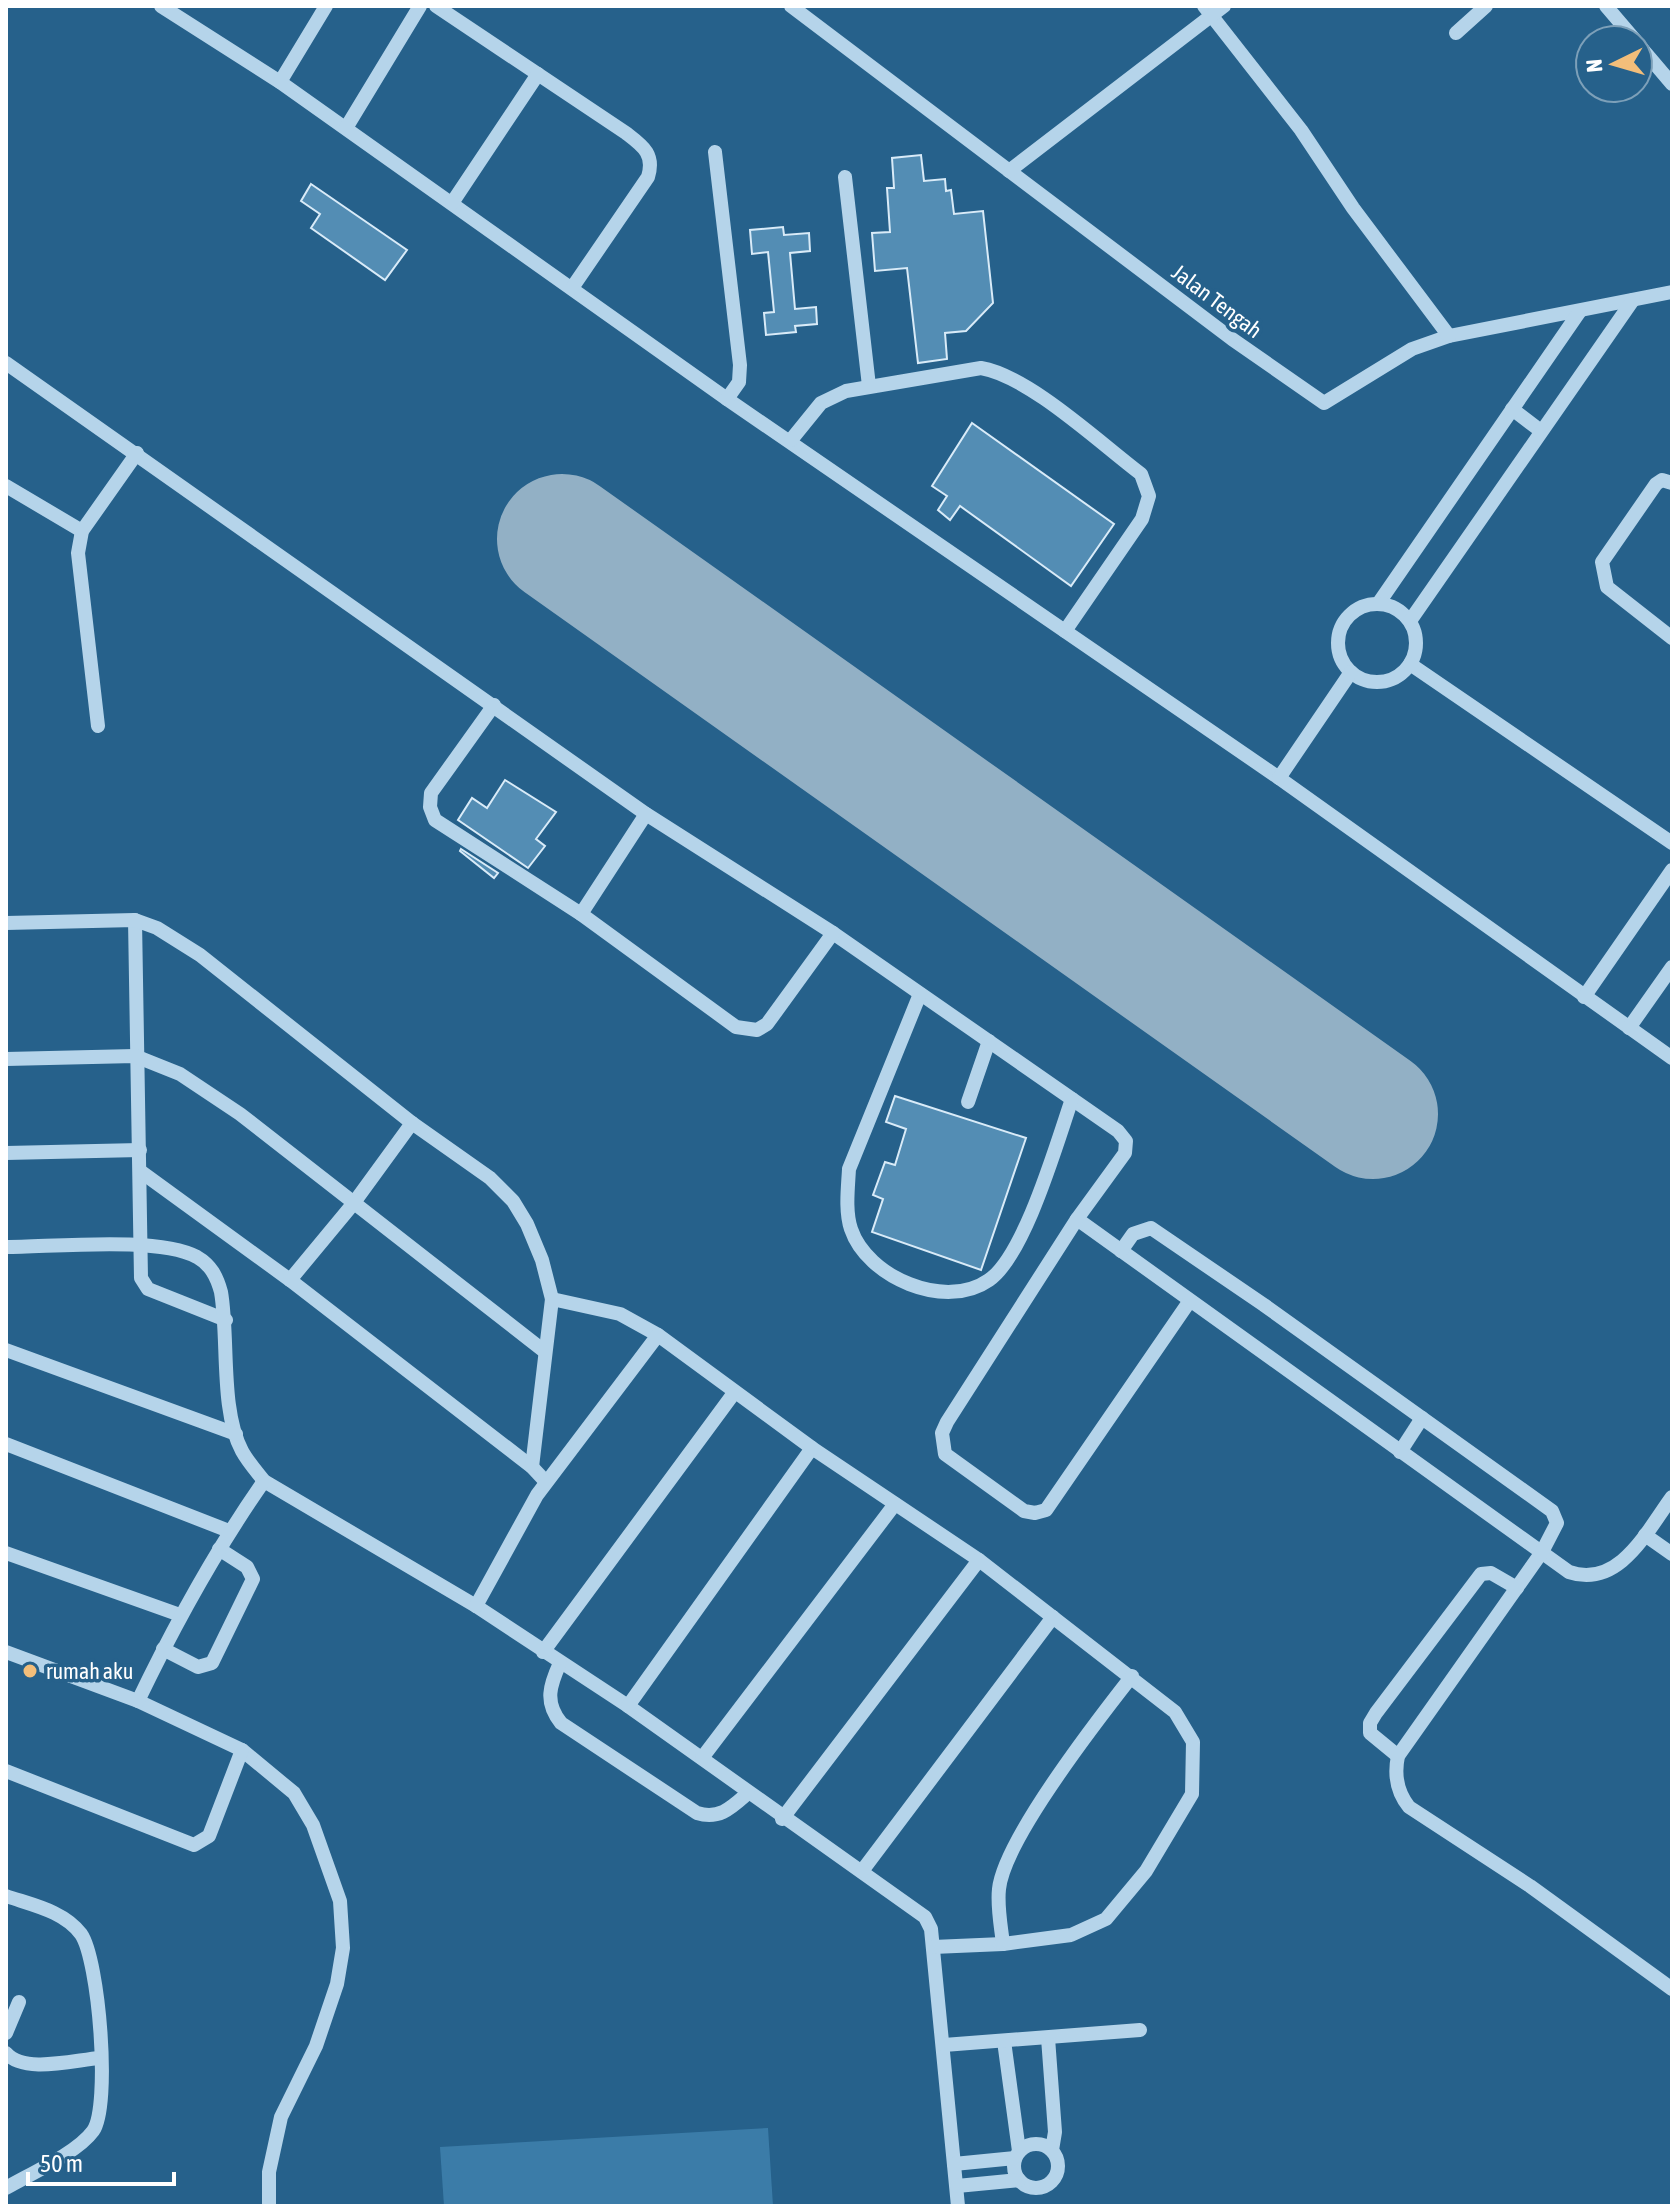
<svg xmlns="http://www.w3.org/2000/svg" width="1678" height="2212" viewBox="0 0 1678 2212" font-family="'Asap Condensed',sans-serif">
	<rect width="100%" height="100%" fill="#26618b"/>
	<!-- green -->
	<path fill="#3b7ca8" d="M 768,2128 L 773,2206 L 444,2206 L 440,2147 Z"/>
	<g fill="none" stroke-linecap="round" stroke-linejoin="round">
		<!-- runway -->
		<path stroke="#92b0c5" stroke-width="130" d="M 562,539 L 1373,1114"/>
	</g>
	<!-- building -->
	<g fill="#538db4" stroke="#d9ebf8" stroke-width="2">
		<path d="M 921,155 L 924,181 L 945,179 L 946,191 L 951,190 L 954,214 L 983,211 L 993,303 L 966,331 L 945,333 L 947,359 L 918,363 L 907,268 L 875,271 L 872,233 L 890,232 L 887,188 L 894,188 L 892,158 Z"/>
		<path d="M 311,184 L 407,250 L 385,280 L 311,228 L 320,214 L 301,201 Z"/>
		<path d="M 783,227 L 784,235 L 809,233 L 810,251 L 790,253 L 795,309 L 816,307 L 817,324 L 795,326 L 796,332 L 766,335 L 764,313 L 774,312 L 768,252 L 752,254 L 750,230 Z"/>
		<path d="M 972,423 L 1114,524 L 1071,586 L 960,506 L 950,520 L 938,510 L 947,496 L 932,486 Z"/>
		<path d="M 505,780 L 556,812 L 536,839 L 545,846 L 528,868 L 458,820 L 472,798 L 487,808 Z"/>
		<path d="M 461,849 L 498,873 L 494,878 L 460,851 Z"/>
		<path d="M 895,1096 L 1026,1138 L 981,1270 L 872,1232 L 883,1199 L 873,1195 L 885,1162 L 895,1165 L 906,1129 L 886,1122 Z"/>
	</g>
	<g fill="none" stroke-linecap="round" stroke-linejoin="round">
		<!-- minor -->
		<g stroke="#b5d4ea" stroke-width="14">
			<path d="M 161,6 L 280,82 L 727,399 L 1279,778 L 1672,1058"/>
			<path d="M 436,6 L 626,133 C 643,146 655,154 648,177 L 572,288"/>
			<path d="M 791,6 L 1232,339 L 1324,403 L 1412,349 L 1449,336 L 1672,292"/>
			<path d="M 1204,6 L 1301,130 L 1353,208 L 1449,336"/>
			<path d="M 1606,6 L 1635,40"/>
			<path d="M 1456,33 L 1486,6"/>
			<path d="M 1638,44 L 1672,84"/>
			<path d="M 280,82 L 326,6"/>
			<path d="M 346,128 L 420,6"/>
			<path d="M 715,152 L 740,365 L 739,382 L 727,399"/>
			<path d="M 1009,171 L 1224,6"/>
			<path d="M 845,177 L 869,386"/>
			<path d="M 452,203 L 538,74"/>
			<path d="M 6,363 L 646,814 L 833,933 L 1118,1131 L 1126,1141 L 1125,1153 L 1077,1219 L 1569,1572 C 1619,1589 1647,1531 1672,1497"/>
			<path d="M 1512,409 L 1541,431"/>
			<path d="M 791,440 L 821,403 L 846,391 L 981,368 C 1029,376 1101,444 1141,474 L 1149,496 L 1142,519 L 1065,631"/>
			<path d="M 1672,483 L 1662,480 L 1656,484 L 1602,562 L 1607,587 L 1672,638"/>
			<path d="M 6,486 L 82,531"/>
			<path d="M 1378,604 L 1580,311"/>
			<circle cx="1377" cy="643" r="39"/>
			<path d="M 1410,621 L 1633,300"/>
			<path d="M 1410,664 L 1672,843"/>
			<path d="M 494,705 L 431,793 L 430,807 L 435,820 L 581,914"/>
			<path d="M 98,726 L 78,553 L 82,531 L 137,453"/>
			<path d="M 1279,778 L 1351,672"/>
			<path d="M 646,814 L 581,914 L 736,1027 L 757,1030 L 767,1024 L 833,933"/>
			<path d="M 135,920 L 141,1278 L 148,1289 L 226,1320"/>
			<path d="M 6,923 L 135,920 L 157,928 L 200,955 L 412,1123 L 490,1178 L 513,1201 L 527,1224 L 542,1260 L 552,1299"/>
			<path d="M 920,994 L 849,1169 C 848,1188 845,1211 851,1229 C 867,1277 945,1311 989,1280 C 1025,1255 1057,1142 1072,1099"/>
			<path d="M 1584,997 L 1672,870"/>
			<path d="M 1629,1028 L 1672,967"/>
			<path d="M 6,1059 L 135,1056 L 180,1074 L 240,1114 L 544,1351"/>
			<path d="M 968,1102 L 989,1041"/>
			<path d="M 6,1153 L 140,1150"/>
			<path d="M 140,1171 L 290,1280 L 532,1467 L 546,1482"/>
			<path d="M 1077,1219 L 947,1422 L 942,1433 L 945,1454 L 1024,1511 L 1035,1513 L 1046,1510 L 1189,1302"/>
			<path d="M 6,1247 C 53,1247 158,1236 197,1257 C 211,1265 217,1277 221,1292 C 229,1339 220,1410 242,1451 C 248,1462 257,1472 264,1481 L 476,1606 L 628,1706 L 925,1917 L 931,1929 L 958,2206"/>
			<path d="M 1121,1251 L 1133,1234 L 1151,1228 L 1264,1305 L 1552,1511 L 1557,1523 L 1542,1552 L 1398,1756 C 1394,1775 1397,1792 1409,1807 L 1530,1886 L 1672,1989"/>
			<path d="M 290,1280 L 353,1204 L 412,1123"/>
			<path d="M 6,1350 L 236,1434"/>
			<path d="M 6,1444 L 229,1531"/>
			<path d="M 1400,1452 L 1422,1418"/>
			<path d="M 532,1467 L 552,1299 L 620,1314 L 658,1335 L 812,1448 L 979,1560 L 1175,1712 L 1193,1742 L 1192,1794 L 1146,1871 L 1106,1919 L 1071,1935 L 1003,1944 L 933,1947"/>
			<path d="M 1645,1535 L 1672,1554"/>
			<path d="M 6,1553 L 180,1615"/>
			<path d="M 476,1606 L 537,1495 L 658,1335"/>
			<path d="M 163,1649 L 198,1667 L 212,1663 L 253,1579 L 247,1567 L 219,1549"/>
			<path d="M 6,1652 L 138,1701 L 242,1750 L 294,1793 L 313,1825 L 340,1901 L 343,1948 L 337,1984 L 316,2046 L 281,2117 L 269,2172 L 269,2206"/>
			<path d="M 543,1652 L 734,1393"/>
			<path d="M 560,1663 C 550,1685 544,1702 561,1723 L 697,1813 C 720,1820 732,1807 748,1793"/>
			<path d="M 138,1701 C 175,1624 215,1551 264,1481"/>
			<path d="M 628,1706 L 812,1448"/>
			<path d="M 1398,1756 L 1370,1733 L 1370,1723 L 1376,1713 L 1481,1574 L 1491,1573 L 1517,1588"/>
			<path d="M 702,1758 L 895,1504"/>
			<path d="M 6,1771 L 194,1845 L 209,1836 L 242,1750"/>
			<path d="M 782,1819 L 979,1560"/>
			<path d="M 862,1871 L 1053,1617"/>
			<path d="M 6,1896 C 32,1905 64,1911 81,1934 C 99,1960 111,2106 93,2131 C 77,2153 30,2174 6,2188"/>
			<path d="M 1003,1944 C 1001,1926 997,1907 999,1889 C 1004,1840 1099,1718 1132,1676"/>
			<path d="M 6,2033 L 19,2002"/>
			<path d="M 1048,2038 L 1055,2132 L 1052,2150"/>
			<path d="M 1004,2041 L 1019,2151"/>
			<path d="M 944,2045 L 1140,2030"/>
			<path d="M 6,2053 C 24,2074 74,2060 100,2058"/>
			<circle cx="1036" cy="2166" r="22"/>
			<path d="M 954,2164 L 1015,2158"/>
			<path d="M 957,2186 L 1019,2180"/>
		</g>
	</g>
	<!-- markers -->
	<circle fill="#f3be7a" stroke="#26618b" stroke-width="3" cx="30" cy="1671" r="8"/>
	<g text-anchor="middle" stroke-width="7" stroke-linejoin="round" paint-order="stroke">
		<!-- street labels -->
		<g font-size="22" fill="#fff" stroke="#26618b">
			<text transform="translate(1217 301) rotate(37)" y="8">Jalan Tengah</text>
		</g>
		<!-- poi labels -->
		<g font-size="22" fill="#fff" stroke="#26618b" text-anchor="start">
			<text x="46" y="1679">rumah aku</text>
		</g>
	</g>
	<!-- border -->
	<rect width="1678" height="2212" fill="none" stroke="#ffffff" stroke-width="16"/>
	<!-- north arrow -->
	<g transform="translate(1614 64) rotate(265)"><circle r="38" fill="#26618b" stroke="#7da0b9" stroke-width="2"/>
	<path d="M0-6L14 30L0 20L-14 30Z" fill="#f3be7a"/>
	<text y="-12" font-size="22" font-weight="bold" text-anchor="middle" fill="#ffffff">N</text>
	</g>
	<!-- scale -->
	<path d="M28 2172v12h146v-12" fill="none" stroke="#ffffff" stroke-width="4"/>
	<text x="40" y="2172" font-size="24" fill="#ffffff" stroke="#26618b" stroke-width="6" paint-order="stroke">50 m</text>
</svg>
